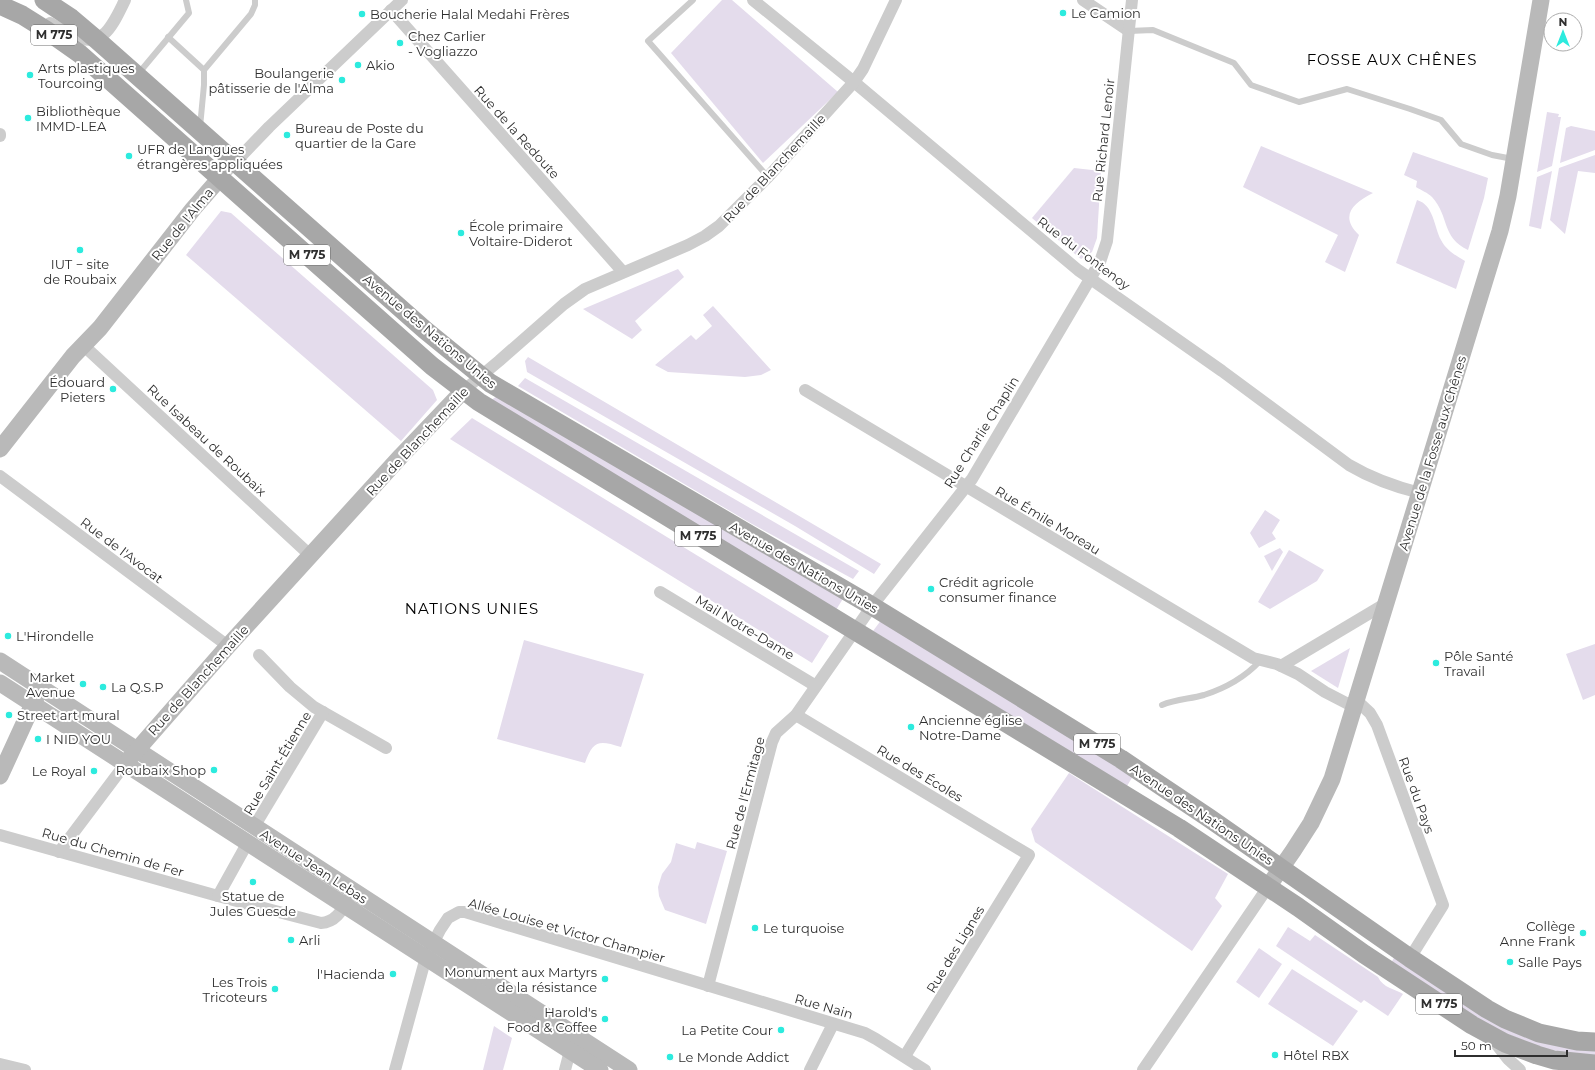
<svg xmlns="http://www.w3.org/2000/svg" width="1595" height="1070" viewBox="0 0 1595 1070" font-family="Montserrat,sans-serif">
	<rect width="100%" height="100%" fill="#fff"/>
	<!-- green -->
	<g fill="#e4dcec">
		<path d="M 722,0 L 732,0 L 838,92 L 763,163 L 671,53 Z"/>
		<path d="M 1547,112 L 1559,114 L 1558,117 L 1561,117 L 1552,166 L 1537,172 Z"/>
		<path d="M 1571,126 L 1595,131 L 1595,150 L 1560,163 L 1566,128 Z"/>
		<path d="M 1261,146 L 1373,193 C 1353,203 1339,216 1359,235 L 1345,272 L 1325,262 L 1338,235 L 1243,187 Z"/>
		<path d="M 1413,152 L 1488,178 L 1484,198 L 1468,250 C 1441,237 1450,217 1432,197 C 1428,193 1421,190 1416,187 L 1417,181 L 1404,175 Z"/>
		<path d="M 1595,155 L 1595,173 L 1578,171 L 1565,234 L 1550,220 L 1559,168 Z"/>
		<path d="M 1074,168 L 1101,171 L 1097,238 L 1092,252 L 1081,259 L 1032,218 Z"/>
		<path d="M 1552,171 L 1541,229 L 1529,226 L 1537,177 Z"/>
		<path d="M 1417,200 C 1434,205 1434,227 1441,240 C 1446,250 1455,255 1465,261 L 1456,289 L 1396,263 Z"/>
		<path d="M 221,211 L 231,213 L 433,390 L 437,400 L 401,441 L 186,255 Z"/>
		<path d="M 678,269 L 684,277 L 635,321 L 642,330 L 632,339 L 583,309 Z"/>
		<path d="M 713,306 L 771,370 L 761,375 L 745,377 L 668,372 L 655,365 L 691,335 L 696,340 L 712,326 L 703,315 Z"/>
		<path d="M 528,357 L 881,564 L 874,574 L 795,526 L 527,372 L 525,361 Z"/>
		<path d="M 525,378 L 859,571 L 853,579 L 752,524 L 518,386 Z"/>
		<path d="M 497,396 L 844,597 L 836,610 L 490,401 Z"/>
		<path d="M 472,418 L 829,636 L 812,663 L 450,439 Z"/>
		<path d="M 1265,510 L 1280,520 L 1272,533 L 1276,539 L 1259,548 L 1250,533 Z"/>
		<path d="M 1280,548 L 1283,552 L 1272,571 L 1264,556 Z"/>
		<path d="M 1289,550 L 1324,570 L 1317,581 L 1270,609 L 1258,602 Z"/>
		<path d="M 882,619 L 1133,776 L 1127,786 L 873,631 Z"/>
		<path d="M 524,640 L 644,674 L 621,747 C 599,740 593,740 585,763 L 497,739 Z"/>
		<path d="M 1595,644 L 1595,695 L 1583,700 L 1566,654 Z"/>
		<path d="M 1350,648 L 1338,688 L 1311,671 Z"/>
		<path d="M 1069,773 L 1228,874 L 1215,898 L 1222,906 L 1192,951 L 1035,842 L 1031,829 Z"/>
		<path d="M 697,842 L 727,851 L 706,924 L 665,910 L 659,896 L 658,887 L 662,874 L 671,862 L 676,843 L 695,849 Z"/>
		<path d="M 1288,927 L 1310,941 L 1315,935 L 1378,977 C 1383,988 1395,989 1403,994 L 1388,1016 L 1364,1000 L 1361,1003 L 1276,946 Z"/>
		<path d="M 1259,948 L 1282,964 L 1259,998 L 1236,982 Z"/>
		<path d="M 1395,956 L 1479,1013 L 1595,1049 L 1595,1057 L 1572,1054 L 1543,1048 L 1497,1030 L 1391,963 Z"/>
		<path d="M 1292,969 L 1358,1011 L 1333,1046 L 1268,1004 Z"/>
		<path d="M 494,1026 L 512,1038 L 503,1070 L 483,1070 Z"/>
	</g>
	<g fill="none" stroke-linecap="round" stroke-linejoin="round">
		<!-- lane -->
		<g stroke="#ccc" stroke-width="6">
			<path d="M 693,0 L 648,41 L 768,177"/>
			<path d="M 1129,31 L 1153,30 L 1234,63 L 1251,85 L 1299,102 L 1347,89 L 1410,109 L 1441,120 L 1461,144 L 1492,155 L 1513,159"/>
			<path d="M 168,37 L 204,70 L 204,85 L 200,127"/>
			<path d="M 204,70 L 251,14 L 255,5 L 255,0"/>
			<path d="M 138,74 L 189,13 L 186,0"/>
			<path d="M 1162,705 C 1176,699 1190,699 1204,695 C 1226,688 1245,677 1260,661"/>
		</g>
		<!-- street -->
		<g stroke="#ccc" stroke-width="12">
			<path d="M 753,0 L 854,82 L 1078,270 L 1222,371 L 1349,465 C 1371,478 1396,487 1420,493"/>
			<path d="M 1083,0 L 1129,31"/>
			<path d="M 391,10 L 623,272"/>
			<path d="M 50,23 C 57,27 64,32 72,35 C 103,51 113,24 125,0"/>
			<path d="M 0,136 L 0,134"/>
			<path d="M 220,178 L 269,127 L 402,0"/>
			<path d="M 83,345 L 311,556"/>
			<path d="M 805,390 L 1253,658 L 1277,664 L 1298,674 L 1325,692 L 1354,707"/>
			<path d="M 463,391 L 499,361 L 564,304 L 585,289 L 688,245 L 705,236 L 719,226 L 768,177 L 854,82 L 863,69 L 896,0"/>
			<path d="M 0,476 L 228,646"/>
			<path d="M 660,592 L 816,686"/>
			<path d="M 259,655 L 290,687 L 314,707 L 386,748"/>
			<path d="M 1281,666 L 1385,604"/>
			<path d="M 1356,700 L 1370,713 L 1377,725 L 1443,905 L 1410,958"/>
			<path d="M 796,715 L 1029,855 L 905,1056"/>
			<path d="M 254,827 L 323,712"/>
			<path d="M 0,835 L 218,896 L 321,923 C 336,922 342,910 349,898"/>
			<path d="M 59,852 L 126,763"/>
			<path d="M 218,896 L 248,842"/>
			<path d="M 708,986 L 772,742 L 776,733 L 796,715 L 872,606 L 972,479 L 1100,262 L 1107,241 L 1132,0"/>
			<path d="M 1493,1040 L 1508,1059 L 1520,1070"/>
			<path d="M 0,1064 L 25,1070"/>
			<path d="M 395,1070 L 426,957 L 440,930 L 448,918 L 459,912 L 465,912 L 865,1033 L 876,1039 L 925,1070"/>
			<path d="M 565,1070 L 572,1043"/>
			<path d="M 810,1070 L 833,1024"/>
			<path d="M 1143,1070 L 1268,887"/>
		</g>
		<!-- secondary -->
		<g stroke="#b9b9b9" stroke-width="17">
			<path d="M 0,449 L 73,356 L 100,328 L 193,209 L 220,178"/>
			<path d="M 0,661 L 629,1070"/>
			<path d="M 0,683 L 600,1070"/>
			<path d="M 130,758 L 228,646 L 401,456 L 463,391"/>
			<path d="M 0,776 L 38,693"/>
			<path d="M 1268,887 L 1293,851 L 1311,823 L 1332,779 L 1500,231 L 1508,196 L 1541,0"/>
		</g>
		<!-- primary -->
		<g stroke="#a7a7a7" stroke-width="19">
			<path d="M 44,0 L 71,18 L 97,40 L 425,330 L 490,383 L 872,606 L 1121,759 L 1209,818 L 1410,958 L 1487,1009 L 1505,1019 L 1539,1033 L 1577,1041 L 1595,1042"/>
			<path d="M 0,5 L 22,15 L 46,30 L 80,54 L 432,366 L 479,402 L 1179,828 L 1298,907 L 1364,954 L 1472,1025 L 1505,1043 L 1537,1055 L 1554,1060 L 1595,1064"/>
		</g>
	</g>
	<!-- markers -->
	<g fill="#2cebde" stroke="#fff" stroke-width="1.5">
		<circle cx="1063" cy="13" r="4"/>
		<circle cx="362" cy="14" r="4"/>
		<circle cx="400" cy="43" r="4"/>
		<circle cx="358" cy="65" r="4"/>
		<circle cx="30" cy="75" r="4"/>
		<circle cx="342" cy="80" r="4"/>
		<circle cx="28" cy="118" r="4"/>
		<circle cx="287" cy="135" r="4"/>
		<circle cx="129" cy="156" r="4"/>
		<circle cx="461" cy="233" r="4"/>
		<circle cx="80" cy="250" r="4"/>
		<circle cx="113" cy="389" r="4"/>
		<circle cx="931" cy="589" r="4"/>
		<circle cx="8" cy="636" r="4"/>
		<circle cx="1436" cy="663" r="4"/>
		<circle cx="83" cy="684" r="4"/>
		<circle cx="103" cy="687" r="4"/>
		<circle cx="9" cy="715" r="4"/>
		<circle cx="911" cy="727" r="4"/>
		<circle cx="38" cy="739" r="4"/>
		<circle cx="214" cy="770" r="4"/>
		<circle cx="94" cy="771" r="4"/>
		<circle cx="253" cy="882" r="4"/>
		<circle cx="755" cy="928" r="4"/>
		<circle cx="1583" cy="933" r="4"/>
		<circle cx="291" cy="940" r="4"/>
		<circle cx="1510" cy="962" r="4"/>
		<circle cx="393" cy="974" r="4"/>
		<circle cx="605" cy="979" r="4"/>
		<circle cx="275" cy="989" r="4"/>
		<circle cx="605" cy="1019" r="4"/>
		<circle cx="781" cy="1030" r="4"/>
		<circle cx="1275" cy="1055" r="4"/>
		<circle cx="670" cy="1057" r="4"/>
	</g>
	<g text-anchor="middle" stroke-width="4" stroke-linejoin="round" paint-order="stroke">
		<!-- shield labels -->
		<g fill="#fff" stroke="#6d6d6d" stroke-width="1">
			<rect x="31" y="25" width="46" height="20" rx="3"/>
			<rect x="284" y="245" width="46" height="20" rx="3"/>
			<rect x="675" y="526" width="46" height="20" rx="3"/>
			<rect x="1074" y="734" width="46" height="20" rx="3"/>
			<rect x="1416" y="994" width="46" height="20" rx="3"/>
		</g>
		<g font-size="12" font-weight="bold" fill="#2f2f2f">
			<text x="54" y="39">M 775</text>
			<text x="307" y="259">M 775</text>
			<text x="698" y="540">M 775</text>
			<text x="1097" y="748">M 775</text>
			<text x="1439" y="1008">M 775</text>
		</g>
		<!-- poi labels -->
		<g font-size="13" fill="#2f2f2f" stroke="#fff" text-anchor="start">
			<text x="1071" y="18">Le Camion</text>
			<text x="370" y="19">Boucherie Halal Medahi Frères</text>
			<text x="408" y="41">Chez Carlier<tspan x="408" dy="15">- Vogliazzo</tspan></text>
			<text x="366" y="70">Akio</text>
			<text x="38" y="73">Arts plastiques<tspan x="38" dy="15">Tourcoing</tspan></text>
			<text x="334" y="78" text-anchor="end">Boulangerie<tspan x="334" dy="15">pâtisserie de l'Alma</tspan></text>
			<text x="36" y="116">Bibliothèque<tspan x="36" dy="15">IMMD-LEA</tspan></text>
			<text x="295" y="133">Bureau de Poste du<tspan x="295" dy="15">quartier de la Gare</tspan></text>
			<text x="137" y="154">UFR de Langues<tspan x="137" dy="15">étrangères appliquées</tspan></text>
			<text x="469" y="231">École primaire<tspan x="469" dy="15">Voltaire-Diderot</tspan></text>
			<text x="80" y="269" text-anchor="middle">IUT − site<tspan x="80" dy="15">de Roubaix</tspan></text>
			<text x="105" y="387" text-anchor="end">Édouard<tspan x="105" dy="15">Pieters</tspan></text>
			<text x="939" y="587">Crédit agricole<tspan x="939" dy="15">consumer finance</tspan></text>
			<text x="16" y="641">L'Hirondelle</text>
			<text x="1444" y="661">Pôle Santé<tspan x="1444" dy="15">Travail</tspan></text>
			<text x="75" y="682" text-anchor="end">Market<tspan x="75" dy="15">Avenue</tspan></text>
			<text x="111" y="692">La Q.S.P</text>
			<text x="17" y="720">Street art mural</text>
			<text x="919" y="725">Ancienne église<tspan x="919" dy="15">Notre-Dame</tspan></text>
			<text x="46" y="744">I NID YOU</text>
			<text x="206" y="775" text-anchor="end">Roubaix Shop</text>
			<text x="86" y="776" text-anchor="end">Le Royal</text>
			<text x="253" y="901" text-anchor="middle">Statue de<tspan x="253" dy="15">Jules Guesde</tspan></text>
			<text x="1575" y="931" text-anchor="end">Collège<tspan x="1575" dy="15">Anne Frank</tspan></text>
			<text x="763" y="933">Le turquoise</text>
			<text x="299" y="945">Arli</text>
			<text x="1518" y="967">Salle Pays</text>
			<text x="597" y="977" text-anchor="end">Monument aux Martyrs<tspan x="597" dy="15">de la résistance</tspan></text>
			<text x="385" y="979" text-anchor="end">l'Hacienda</text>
			<text x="267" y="987" text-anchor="end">Les Trois<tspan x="267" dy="15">Tricoteurs</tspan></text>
			<text x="597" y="1017" text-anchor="end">Harold's<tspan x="597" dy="15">Food &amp; Coffee</tspan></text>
			<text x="773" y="1035" text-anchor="end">La Petite Cour</text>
			<text x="1283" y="1060">Hôtel RBX</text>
			<text x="678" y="1062">Le Monde Addict</text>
		</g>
		<!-- street labels -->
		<g font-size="13" fill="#2f2f2f" stroke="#fff">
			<text transform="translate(517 132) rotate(48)" y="5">Rue de la Redoute</text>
			<text transform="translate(1103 140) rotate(-84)" y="5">Rue Richard Lenoir</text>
			<text transform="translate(774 168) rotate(-47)" y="5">Rue de Blanchemaille</text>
			<text transform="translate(182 224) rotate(-51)" y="5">Rue de l'Alma</text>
			<text transform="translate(1084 253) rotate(37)" y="5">Rue du Fontenoy</text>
			<text transform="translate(430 331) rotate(40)" y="5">Avenue des Nations Unies</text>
			<text transform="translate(981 432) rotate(-58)" y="5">Rue Charlie Chaplin</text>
			<text transform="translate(207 440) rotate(43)" y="5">Rue Isabeau de Roubaix</text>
			<text transform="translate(417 441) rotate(-47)" y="5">Rue de Blanchemaille</text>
			<text transform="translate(1432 453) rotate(-73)" y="5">Avenue de la Fosse aux Chênes</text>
			<text transform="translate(1048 520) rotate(31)" y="5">Rue Émile Moreau</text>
			<text transform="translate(122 550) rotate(37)" y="5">Rue de l'Avocat</text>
			<text transform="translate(804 567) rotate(30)" y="5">Avenue des Nations Unies</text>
			<text transform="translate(745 627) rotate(31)" y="5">Mail Notre-Dame</text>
			<text transform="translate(198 680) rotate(-48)" y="5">Rue de Blanchemaille</text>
			<text transform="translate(277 763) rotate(-59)" y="5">Rue Saint-Étienne</text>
			<text transform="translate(920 773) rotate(31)" y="5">Rue des Écoles</text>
			<text transform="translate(745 793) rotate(-75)" y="5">Rue de l'Ermitage</text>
			<text transform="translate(1417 795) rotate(70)" y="5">Rue du Pays</text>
			<text transform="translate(1202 814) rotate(34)" y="5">Avenue des Nations Unies</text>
			<text transform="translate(113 852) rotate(16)" y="5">Rue du Chemin de Fer</text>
			<text transform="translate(314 866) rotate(33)" y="5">Avenue Jean Lebas</text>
			<text transform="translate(567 930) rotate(16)" y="5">Allée Louise et Victor Champier</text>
			<text transform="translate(955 949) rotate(-59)" y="5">Rue des Lignes</text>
			<text transform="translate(824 1006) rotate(16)" y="5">Rue Nain</text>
		</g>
		<!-- quarter labels -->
		<g font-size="15" letter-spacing="1" fill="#000" stroke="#fff">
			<text x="1392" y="65">FOSSE AUX CHÊNES</text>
			<text x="472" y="614">NATIONS UNIES</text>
		</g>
	</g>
	<!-- north arrow -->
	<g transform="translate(1563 32)"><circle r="19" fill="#ffffff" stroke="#acacac"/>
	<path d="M0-3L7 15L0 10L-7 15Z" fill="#2cebde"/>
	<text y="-6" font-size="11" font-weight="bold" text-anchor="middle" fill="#2f2f2f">N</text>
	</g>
	<!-- scale -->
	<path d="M1455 1050v6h112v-6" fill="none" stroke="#2f2f2f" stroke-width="2"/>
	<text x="1461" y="1050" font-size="12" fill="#2f2f2f" stroke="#ffffff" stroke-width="3" paint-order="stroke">50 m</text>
</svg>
